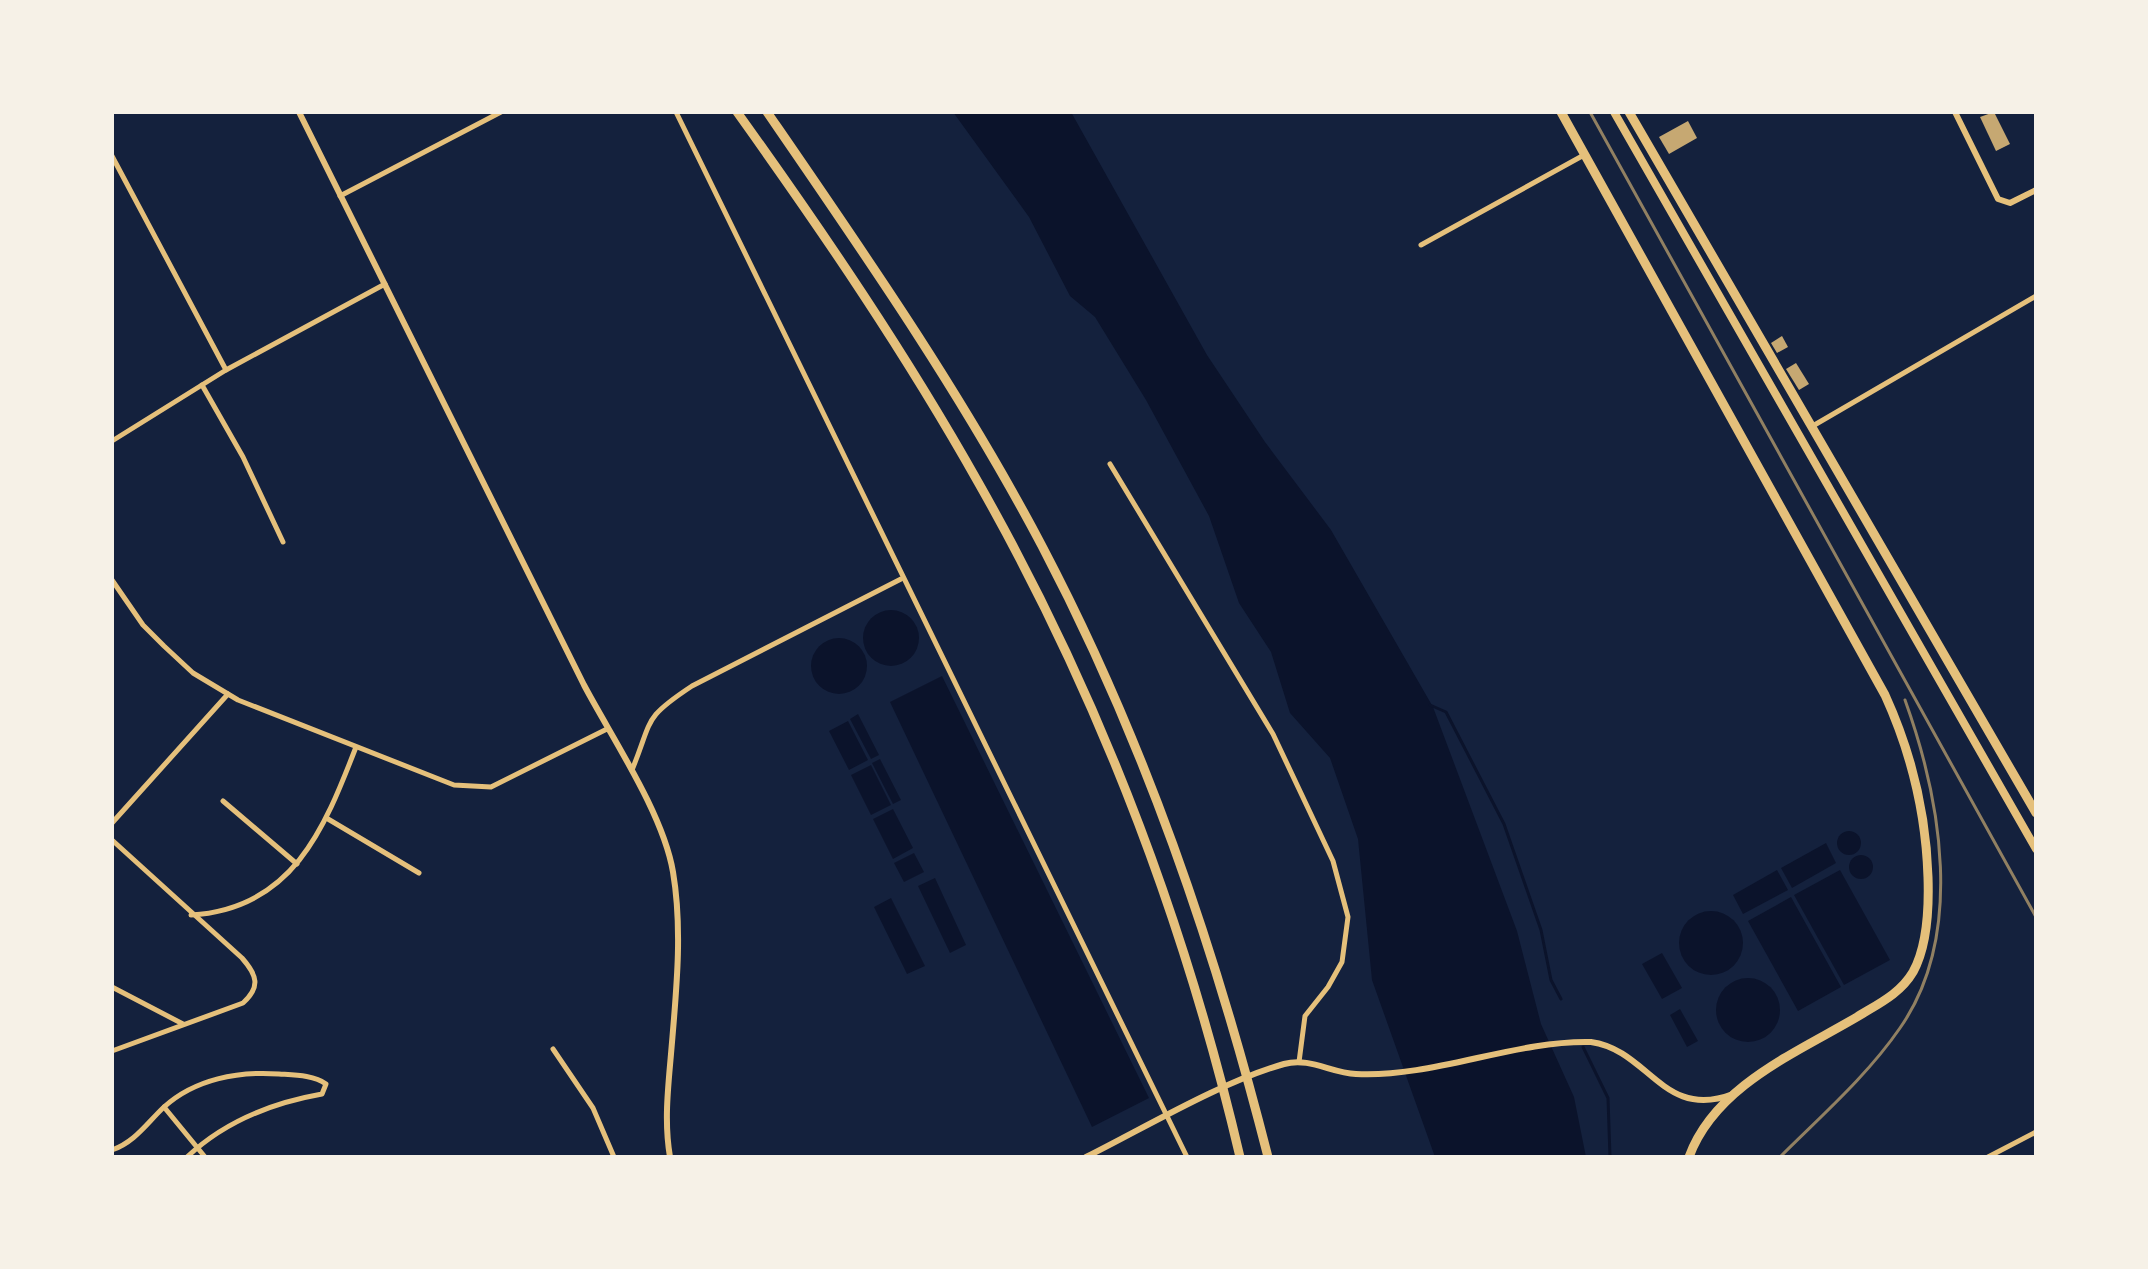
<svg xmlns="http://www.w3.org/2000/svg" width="2148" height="1269" viewBox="0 0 2148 1269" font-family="'Noto Sans',sans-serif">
	<rect width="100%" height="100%" fill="#14213d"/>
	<!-- water -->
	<g fill="#0b132b">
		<path d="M 953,112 L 1071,112 L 1207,355 L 1265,442 L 1331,530 L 1433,707 L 1517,931 L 1541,1024 L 1574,1097 L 1586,1157 L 1435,1157 L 1372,980 L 1358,839 L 1330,758 L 1290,713 L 1271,652 L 1239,603 L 1209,516 L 1146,400 L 1095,317 L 1070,296 L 1029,217 Z"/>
		<circle cx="891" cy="638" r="28"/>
		<circle cx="839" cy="666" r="28"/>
		<path d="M 942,676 L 1149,1098 L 1092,1127 L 890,702 Z"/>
		<path d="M 858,714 L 879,755 L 871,759 L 850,719 Z"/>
		<path d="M 848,721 L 868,760 L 849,770 L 829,731 Z"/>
		<path d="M 880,759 L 901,800 L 893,804 L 872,763 Z"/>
		<path d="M 871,765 L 891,805 L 871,815 L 851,775 Z"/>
		<path d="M 893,809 L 913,848 L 893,859 L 873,819 Z"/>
		<circle cx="1849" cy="843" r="12"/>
		<path d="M 1826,843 L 1836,863 L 1792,888 L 1781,868 Z"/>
		<path d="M 914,853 L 924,872 L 904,882 L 894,863 Z"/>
		<circle cx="1861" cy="867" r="12"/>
		<path d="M 1777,870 L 1788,890 L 1743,914 L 1733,895 Z"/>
		<path d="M 1840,870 L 1890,960 L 1844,985 L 1794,895 Z"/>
		<path d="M 935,878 L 966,945 L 950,953 L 918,886 Z"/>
		<path d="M 1791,897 L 1841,987 L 1798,1011 L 1748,921 Z"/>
		<path d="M 891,898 L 925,966 L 907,974 L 874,907 Z"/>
		<circle cx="1711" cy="943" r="32"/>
		<path d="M 1662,953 L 1682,988 L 1662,999 L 1642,964 Z"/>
		<circle cx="1748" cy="1010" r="32"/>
		<path d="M 1680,1009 L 1698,1041 L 1687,1047 L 1670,1015 Z"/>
	</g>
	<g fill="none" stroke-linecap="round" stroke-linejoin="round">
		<!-- stream -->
		<g stroke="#0b132b" stroke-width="3">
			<path d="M 1430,705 L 1446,712 L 1504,824 L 1541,930 L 1551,980 L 1561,999"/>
			<path d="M 1583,1047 L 1608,1098 L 1610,1157"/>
		</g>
	</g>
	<!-- building -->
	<g fill="#c6a872">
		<path d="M 1994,112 L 2010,144 L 1996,151 L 1980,117 Z"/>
		<path d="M 1688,121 L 1697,138 L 1669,154 L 1659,137 Z"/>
		<path d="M 1782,336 L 1788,347 L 1777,353 L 1771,343 Z"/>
		<path d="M 1796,363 L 1809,384 L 1799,390 L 1786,369 Z"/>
	</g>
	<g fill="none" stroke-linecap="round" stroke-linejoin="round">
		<!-- minor -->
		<g stroke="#e5c07b" stroke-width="5">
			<path d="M 676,112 L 1187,1157"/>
			<path d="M 112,156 L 226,370"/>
			<path d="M 340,196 L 501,112"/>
			<path d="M 1421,245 L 1584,155"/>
			<path d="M 202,385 L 243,457 L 283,542"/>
			<path d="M 1811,427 L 2036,296"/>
			<path d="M 112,441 L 226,370 L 385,284"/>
			<path d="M 1110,464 L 1273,734 L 1333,861 L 1348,917 L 1342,962 L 1328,987 L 1305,1016 L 1299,1062"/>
			<path d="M 112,580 L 143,625 L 164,646 L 193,673 L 238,700 L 454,785 L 491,787 L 607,729"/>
			<path d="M 632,770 C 653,719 642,719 692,686 L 901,579"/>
			<path d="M 223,801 L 297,864"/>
			<path d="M 328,819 L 419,873"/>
			<path d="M 112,823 L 228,694"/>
			<path d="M 112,840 L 242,958 C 257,975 261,987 243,1003 L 112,1051"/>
			<path d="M 191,915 C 292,909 324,830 356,747"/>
			<path d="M 112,987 L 183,1024"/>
			<path d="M 553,1049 L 593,1108 L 614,1157"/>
			<path d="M 164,1107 L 205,1157"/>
			<path d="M 112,1150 C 135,1142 147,1123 164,1107 C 195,1079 238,1071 279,1074 C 294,1075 314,1075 326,1084 L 322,1094 C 271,1103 225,1121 187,1157"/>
			<path d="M 1988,1157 L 2036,1132"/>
		</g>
		<!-- tertiary -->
		<g stroke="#e5c07b" stroke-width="6">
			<path d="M 299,112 L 584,685 C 612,738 663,813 673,872 C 683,931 676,994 671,1054 C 668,1089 664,1122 670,1157"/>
			<path d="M 1955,112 L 1998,199 L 2010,203 L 2036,190"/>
			<path d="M 1086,1157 C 1146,1127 1221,1082 1284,1064 C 1310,1057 1331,1073 1356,1074 C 1433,1078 1515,1040 1591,1042 C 1649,1050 1663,1121 1733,1094"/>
		</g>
		<!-- primary -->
		<path stroke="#e5c07b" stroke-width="8" d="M 1614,112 L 2036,849"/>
		<!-- trunk -->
		<g stroke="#e5c07b" stroke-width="9">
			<path d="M 737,112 C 823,232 906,354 978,482 C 1098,693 1185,922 1240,1157"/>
			<path d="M 767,112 C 864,253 962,394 1042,546 C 1144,740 1214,945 1268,1157"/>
			<path d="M 1561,112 L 1885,695 C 1911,752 1926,814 1928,877 C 1929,907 1928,945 1913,972 C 1900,994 1878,1004 1857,1017 C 1796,1053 1715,1086 1689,1157"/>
			<path d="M 1629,112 L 2036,813"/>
		</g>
		<!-- rail -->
		<g stroke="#918062" stroke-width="3">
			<path d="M 1590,112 L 2036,917"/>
			<path d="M 1780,1157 C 1821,1116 1867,1076 1900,1028 C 1965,935 1941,800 1905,700"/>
		</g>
	</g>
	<!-- border -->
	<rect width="2148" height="1269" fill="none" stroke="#f6f1e7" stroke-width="228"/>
</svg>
